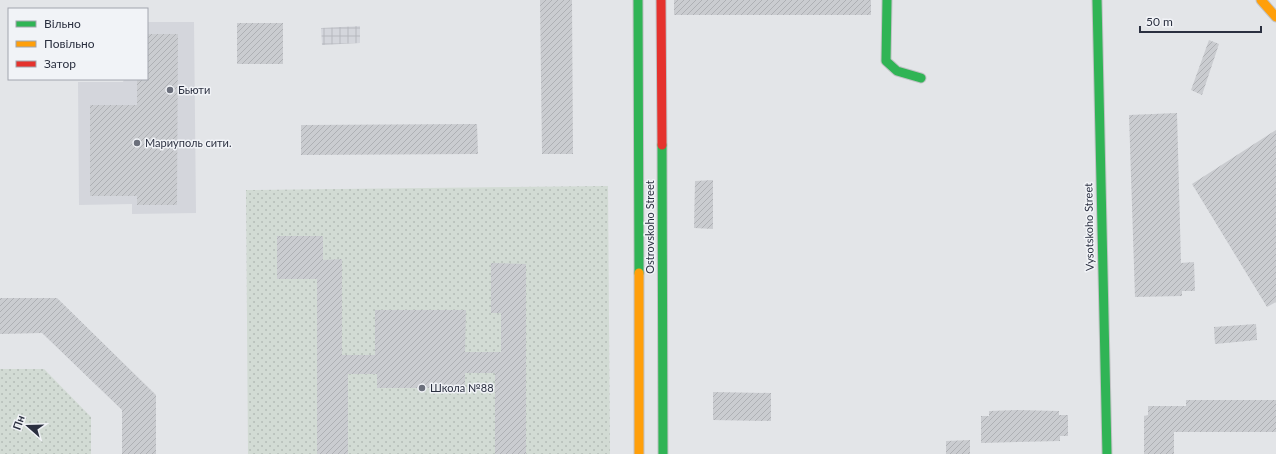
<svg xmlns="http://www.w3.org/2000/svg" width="1276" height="454" viewBox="0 0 1276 454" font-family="Lato,sans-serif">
	<defs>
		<pattern id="industrial-grid" width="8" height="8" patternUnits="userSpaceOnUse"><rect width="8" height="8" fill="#d4d6dc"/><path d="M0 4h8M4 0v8" fill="none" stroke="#b6b8be"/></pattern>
		<pattern id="grass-dots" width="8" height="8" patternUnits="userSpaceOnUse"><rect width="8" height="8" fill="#d2dbd4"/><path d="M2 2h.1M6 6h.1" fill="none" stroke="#b4bcb7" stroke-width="1.8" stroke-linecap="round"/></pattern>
		<pattern id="building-hatch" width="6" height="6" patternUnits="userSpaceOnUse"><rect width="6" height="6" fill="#caccd0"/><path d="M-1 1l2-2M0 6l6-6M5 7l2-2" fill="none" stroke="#aeb0b4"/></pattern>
	</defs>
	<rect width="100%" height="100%" fill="#e3e5e8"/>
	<!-- built -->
	<path fill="#d4d6dc" d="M 147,22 L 194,22 L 196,213 L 132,214 L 132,204 L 79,205 L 78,82 L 123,82 L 124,79 L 147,79 Z"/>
	<!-- industrial -->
	<path fill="url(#industrial-grid)" d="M 360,26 L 360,43 L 322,45 L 321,28 Z"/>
	<!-- grass -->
	<g fill="url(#grass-dots)">
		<path d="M 608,186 L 610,454 L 248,454 L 246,190 Z"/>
		<path d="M 0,369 L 44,369 L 91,417 L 91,454 L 0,454 Z"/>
	</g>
	<!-- building -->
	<g fill="url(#building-hatch)">
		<path d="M 540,0 L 572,0 L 573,154 L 542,154 Z"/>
		<rect x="674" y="0" width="197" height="15"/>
		<rect x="237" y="23" width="46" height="41"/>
		<path d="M 147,34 L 178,34 L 177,205 L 137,205 L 137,196 L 90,196 L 90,105 L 137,105 L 137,79 L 147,79 Z"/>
		<path d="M 1209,40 L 1219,44 L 1202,95 L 1191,90 Z"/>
		<path d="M 1177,113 L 1181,263 L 1194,262 L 1195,291 L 1182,291 L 1182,296 L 1135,297 L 1129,115 Z"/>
		<path d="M 477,124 L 478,154 L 301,155 L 301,125 Z"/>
		<path d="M 1276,130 L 1276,302 L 1267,307 L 1192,184 Z"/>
		<path d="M 713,180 L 713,229 L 694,228 L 695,181 Z"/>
		<path d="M 277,236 L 323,236 L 323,260 L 342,259 L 342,355 L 375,355 L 375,310 L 466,310 L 465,352 L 501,352 L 501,313 L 491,313 L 491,263 L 526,264 L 526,454 L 495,454 L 495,373 L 465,373 L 465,388 L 377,388 L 377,374 L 348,374 L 348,454 L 317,454 L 317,279 L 277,279 Z"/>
		<path d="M 0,298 L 57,298 L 156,395 L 156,454 L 122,454 L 122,410 L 42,333 L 0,334 Z"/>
		<path d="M 1256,324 L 1257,340 L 1215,344 L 1214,327 Z"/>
		<path d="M 713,392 L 771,393 L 771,421 L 713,420 Z"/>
		<path d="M 1186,400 L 1276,400 L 1276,432 L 1174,432 L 1174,454 L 1144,454 L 1144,416 L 1148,415 L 1148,406 L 1186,406 Z"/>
		<path d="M 1017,410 L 1059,411 L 1059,415 L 1068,415 L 1068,436 L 1060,436 L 1060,441 L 981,443 L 981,416 L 989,416 L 989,411 Z"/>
		<path d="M 970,440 L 970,454 L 946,454 L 946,441 Z"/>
	</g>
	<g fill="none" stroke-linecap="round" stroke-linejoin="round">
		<!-- fast casing -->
		<g stroke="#c0c2c4" stroke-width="11">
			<g id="fast">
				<path d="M 638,0 L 639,273"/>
				<path d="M 887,0 L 886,61 L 897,71 L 921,78"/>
				<path d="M 1097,0 L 1107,454"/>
				<path d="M 662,145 L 663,454"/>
			</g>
		</g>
		<!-- slow casing -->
		<g stroke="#c0c2c4" stroke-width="11">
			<g id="slow">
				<path d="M 1261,0 L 1276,17"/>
				<path d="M 639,273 L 639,454"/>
			</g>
		</g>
		<!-- jam casing -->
		<g stroke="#c0c2c4" stroke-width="11">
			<path id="jam" d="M 661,0 L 662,145"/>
		</g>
		<!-- fast -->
		<use href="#fast" stroke="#30b455" stroke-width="9"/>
		<!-- slow -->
		<use href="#slow" stroke="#ff9f0a" stroke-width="9"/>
		<!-- jam -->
		<use href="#jam" stroke="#e5322d" stroke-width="9"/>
	</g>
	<!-- markers -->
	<g fill="#6b6f7b" stroke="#f1f3f7" stroke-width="1.5">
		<circle cx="170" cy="90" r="4"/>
		<circle cx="137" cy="143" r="4"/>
		<circle cx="422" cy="388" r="4"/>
	</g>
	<g text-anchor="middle" stroke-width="3" stroke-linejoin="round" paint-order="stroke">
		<!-- poi labels -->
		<g font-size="11" fill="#2b3040" stroke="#f1f3f7" text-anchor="start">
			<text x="178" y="94">Бьюти</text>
			<text x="145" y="147">Мариуполь сити.</text>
			<text x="430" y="392">Школа №88</text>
		</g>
		<!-- street labels -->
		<g font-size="11" fill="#2b3040" stroke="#f1f3f7">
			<text transform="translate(650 227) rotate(-90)" y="4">Ostrovskoho Street</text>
			<text transform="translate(1089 227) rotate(-91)" y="4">Vysotskoho Street</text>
		</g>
	</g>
	<!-- legend -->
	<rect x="8" y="8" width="140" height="72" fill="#f1f3f7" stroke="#a2a5ae"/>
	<rect x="16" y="21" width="20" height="6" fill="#30b455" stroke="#a2a5ae"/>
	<text x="44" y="28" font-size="12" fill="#2b3040">Вільно</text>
	<rect x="16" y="41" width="20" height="6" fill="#ff9f0a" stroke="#a2a5ae"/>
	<text x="44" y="48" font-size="12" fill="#2b3040">Повільно</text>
	<rect x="16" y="61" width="20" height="6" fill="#e5322d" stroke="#a2a5ae"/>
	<text x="44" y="68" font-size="12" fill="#2b3040">Затор</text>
	<!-- north arrow -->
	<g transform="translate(28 426) rotate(290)" stroke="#f1f3f7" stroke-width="3" paint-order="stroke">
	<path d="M0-3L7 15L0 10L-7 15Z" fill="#2b3040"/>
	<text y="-6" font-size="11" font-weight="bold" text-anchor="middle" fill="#2b3040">Пн</text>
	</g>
	<!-- scale -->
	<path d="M1140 26v6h121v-6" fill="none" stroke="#2b3040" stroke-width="2"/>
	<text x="1146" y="26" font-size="12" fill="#2b3040" stroke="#f1f3f7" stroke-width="3" paint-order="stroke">50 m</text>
</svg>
